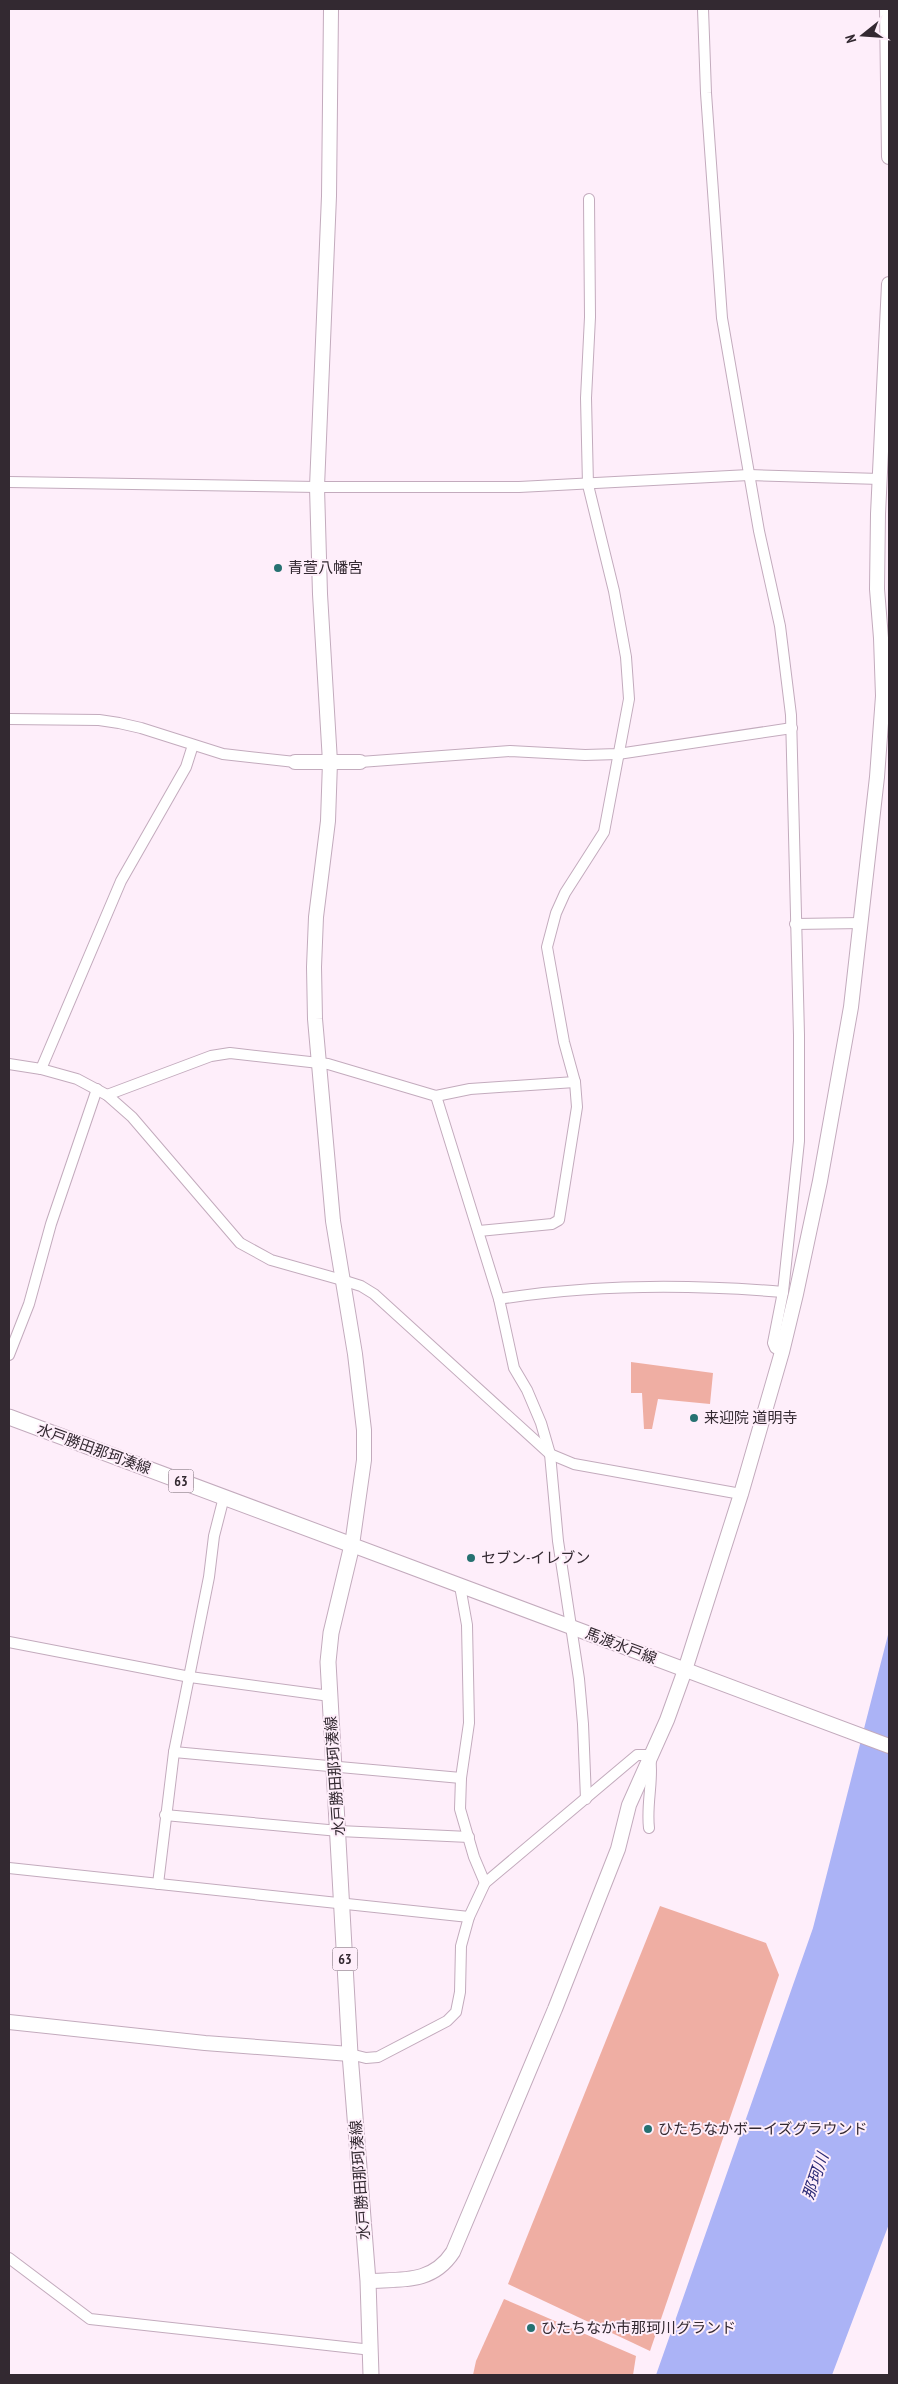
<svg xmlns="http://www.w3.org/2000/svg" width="898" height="2384" viewBox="0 0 898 2384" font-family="'PT Sans Narrow','Noto Sans JP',sans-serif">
	<rect width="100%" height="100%" fill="#feeefa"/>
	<!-- green -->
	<g fill="#efaea3">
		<path d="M 631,1362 L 713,1373 L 710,1404 L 658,1399 L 652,1429 L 644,1429 L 642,1393 L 631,1393 Z"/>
		<path d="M 660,1906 L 766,1943 L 779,1975 L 650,2351 L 508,2284 Z"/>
		<path d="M 504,2299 L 636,2356 L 633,2375 L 473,2375 L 476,2361 Z"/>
	</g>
	<!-- water -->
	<path fill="#abb3f6" d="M 889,1631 L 889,2224 L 832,2375 L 656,2375 L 813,1928 Z"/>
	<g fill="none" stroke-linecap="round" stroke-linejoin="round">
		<!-- street casing -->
		<g stroke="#c3abbd" stroke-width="12">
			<g id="street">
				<path d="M 703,9 L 706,93 L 722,318 L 759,531 L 780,626 L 791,715 L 799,1035 L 799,1141 L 783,1292 L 773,1343 L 775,1348 L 782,1352"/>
				<path d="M 9,482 L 317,487 L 519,487 L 749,475 L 880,479"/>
				<path d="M 9,719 L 99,720 L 119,723 L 141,728 L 223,754 L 295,762"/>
				<path d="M 360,762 L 510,751 L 585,755 L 618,754 L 792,728"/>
				<path d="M 795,924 L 862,923"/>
				<path d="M 9,1064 L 41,1069 L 77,1079 L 107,1095 L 132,1117 L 240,1243 L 271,1260 L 342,1280 L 361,1286 L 374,1294 L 550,1454 L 574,1464 L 741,1494"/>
				<path d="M 41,1069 L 121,881 L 186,767 L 193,745"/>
				<path d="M 107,1095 L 211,1056 L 230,1053 L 328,1064 L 436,1096 L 470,1089 L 575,1082"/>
				<path d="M 436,1096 L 499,1299 L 514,1368 L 527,1390 L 541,1423 L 550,1454 L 558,1541 L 579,1679 L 583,1724 L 586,1799"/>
				<path d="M 479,1231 L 552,1224 L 559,1220 L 577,1107 L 575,1082 L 564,1042 L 547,947 L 556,913 L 565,893 L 604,832 L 629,699 L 626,657 L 614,591 L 588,485 L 586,398 L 590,317 L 589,199"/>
				<path d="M 499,1299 C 593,1284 688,1284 783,1292"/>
				<path d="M 9,1355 L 29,1304 L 51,1224 L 97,1089"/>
				<path d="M 460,1586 L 467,1625 L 469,1723 L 461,1778 L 460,1809 L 474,1857 L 485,1883"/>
				<path d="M 9,1642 L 190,1677 L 330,1696"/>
				<path d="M 174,1752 L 461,1778"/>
				<path d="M 165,1815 L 339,1831 L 469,1837"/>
				<path d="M 9,1868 L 469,1917"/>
				<path d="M 158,1884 L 174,1752 L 209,1577 L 214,1536 L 224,1497"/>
				<path d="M 350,2054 L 366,2058 L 378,2057 L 447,2021 L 456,2012 L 460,1992 L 461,1946 L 469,1917 L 485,1883 L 637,1755 L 650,1755 C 654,1780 646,1803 649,1828"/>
				<path d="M 9,2258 L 90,2319 L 372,2350"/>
			</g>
		</g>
		<!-- secondary casing -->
		<g stroke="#c3abbd" stroke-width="16">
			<g id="secondary">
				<path d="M 331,9 L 329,196 L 317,487 L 320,594 L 330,762 L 328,821 L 316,917 L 314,967 L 315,1019 L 333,1221 L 355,1354 L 364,1430 L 364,1460 L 352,1545 L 889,1746"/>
				<path d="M 887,9 L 889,157"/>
				<path d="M 295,762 L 360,762"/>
				<path d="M 9,2022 L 205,2043 L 350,2054"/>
				<path d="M 368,2281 C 402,2279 432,2284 453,2252 L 555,2009 L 618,1849 L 629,1805 L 667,1720 L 685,1670 L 741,1494 L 782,1352 L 796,1294 L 820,1181 L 851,1007 L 877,777 L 883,696 L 881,638 L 877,589 L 878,514 L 889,284"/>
			</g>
		</g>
		<!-- primary casing -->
		<g stroke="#c3abbd" stroke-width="17">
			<path id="primary" d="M 9,1417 L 352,1545 L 331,1633 L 328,1662 L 350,2054 L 368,2281 L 371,2375"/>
		</g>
		<!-- street -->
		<use href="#street" stroke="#fff" stroke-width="10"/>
		<!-- secondary -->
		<use href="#secondary" stroke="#fff" stroke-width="14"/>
		<!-- primary -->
		<use href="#primary" stroke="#fff" stroke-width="15"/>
	</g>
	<!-- markers -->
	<g fill="#267171" stroke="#feeefa" stroke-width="2">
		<circle cx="278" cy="568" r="5"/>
		<circle cx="694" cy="1418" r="5"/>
		<circle cx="471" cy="1558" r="5"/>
		<circle cx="648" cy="2129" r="5"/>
		<circle cx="531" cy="2328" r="5"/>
	</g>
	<g text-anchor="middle" stroke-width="4" stroke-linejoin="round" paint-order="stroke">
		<!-- shield labels -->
		<g fill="#feeefa" stroke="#70646d" stroke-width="1">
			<rect x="168.5" y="1469.5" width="25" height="23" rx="4"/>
			<rect x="332.5" y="1947.5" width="25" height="23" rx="4"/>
		</g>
		<g font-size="14" font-weight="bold" fill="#332931">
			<text x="181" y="1486">63</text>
			<text x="345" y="1964">63</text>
		</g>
		<!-- poi labels -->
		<g font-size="15" fill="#332931" stroke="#feeefa" text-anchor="start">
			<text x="288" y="573">青萱八幡宮</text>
			<text x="704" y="1423">来迎院 道明寺</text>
			<text x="481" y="1563">セブン-イレブン</text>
			<text x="658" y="2134">ひたちなかボーイズグラウンド</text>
			<text x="541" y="2333">ひたちなか市那珂川グランド</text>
		</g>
		<!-- street labels -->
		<g font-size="15" fill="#332931" stroke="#feeefa">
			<text transform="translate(94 1449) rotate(20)" y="5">水戸勝田那珂湊線</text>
			<text transform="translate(621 1646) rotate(21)" y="5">馬渡水戸線</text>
			<text transform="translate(335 1776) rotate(-94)" y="5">水戸勝田那珂湊線</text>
			<text transform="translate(360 2180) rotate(-94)" y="5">水戸勝田那珂湊線</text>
		</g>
		<!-- water labels -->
		<g font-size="16" font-style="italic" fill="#2e2c77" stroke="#feeefa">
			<text transform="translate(815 2176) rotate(-71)" y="6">那珂川</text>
		</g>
	</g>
	<!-- border -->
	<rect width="898" height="2384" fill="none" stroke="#332931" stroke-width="20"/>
	<!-- north arrow -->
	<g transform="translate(863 35) rotate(253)" stroke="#feeefa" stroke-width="4" paint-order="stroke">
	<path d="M0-4L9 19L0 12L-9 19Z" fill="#332931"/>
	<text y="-8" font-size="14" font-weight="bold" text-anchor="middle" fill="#332931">N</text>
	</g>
</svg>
